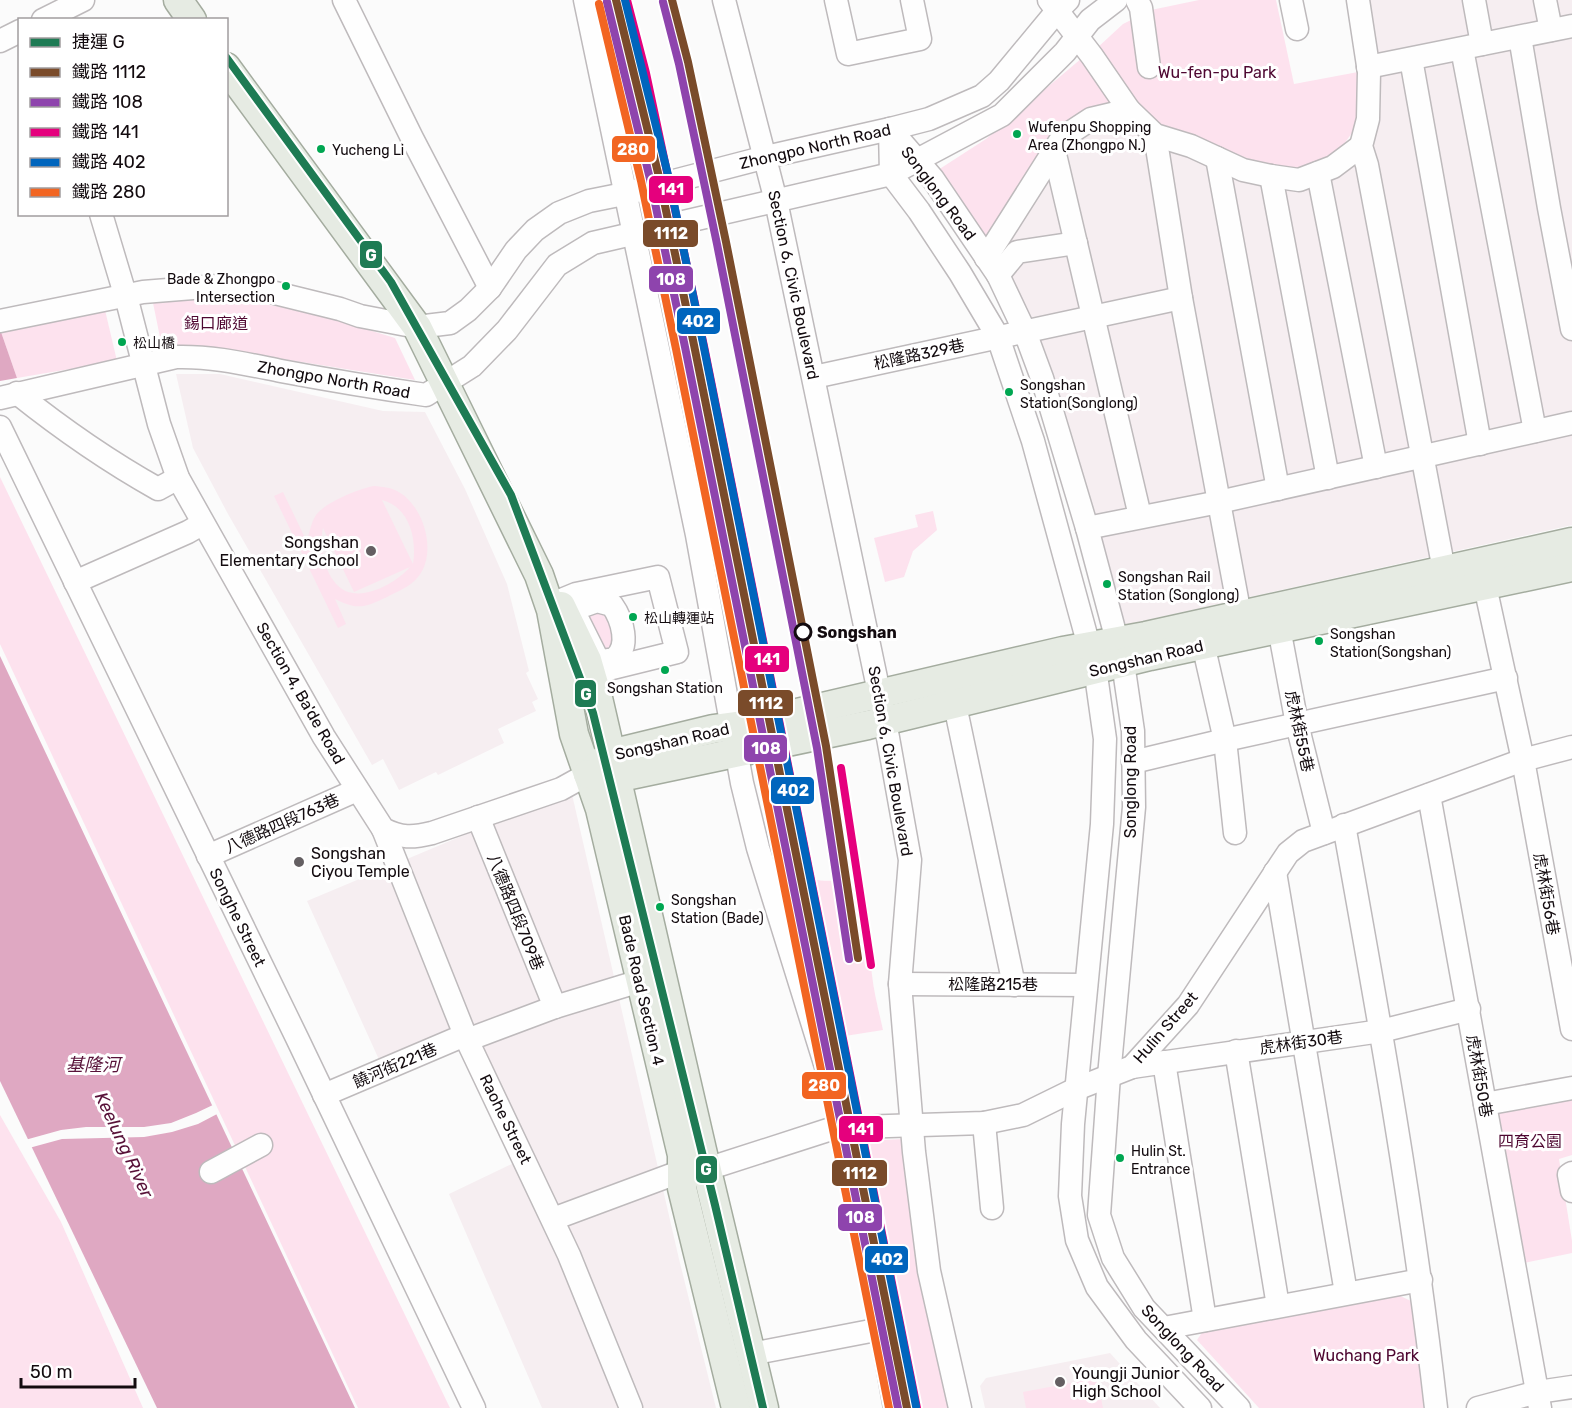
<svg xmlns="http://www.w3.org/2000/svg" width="1572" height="1408" viewBox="0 0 1572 1408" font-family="Rubik,'Noto Sans TC',sans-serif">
	<rect width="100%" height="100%" fill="#fbfbfb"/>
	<!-- built -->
	<g fill="#f6eef1">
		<path d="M 1363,0 L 1572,0 L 1572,525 L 1124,625 L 996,256 L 1069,144 L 1093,127 L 1125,123 L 1244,166 L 1327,170 L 1374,115 Z"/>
		<path d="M 176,374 L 220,374 L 383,411 L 425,412 L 465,489 L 507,584 L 529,671 L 526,673 L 538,699 L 532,702 L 536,711 L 498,729 L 504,743 L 438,775 L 436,772 L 399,790 L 383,759 L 372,765 L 228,514 L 193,448 Z"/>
		<path d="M 571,790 L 679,1259 L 716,1408 L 542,1408 L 449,1194 L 516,1162 L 454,1039 L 381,1064 L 307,901 Z"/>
		<path d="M 1110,1353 L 1160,1408 L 985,1408 L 980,1386 L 986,1378 Z"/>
	</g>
	<!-- green -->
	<g fill="#fde2ee" fill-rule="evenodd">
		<path d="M 1199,0 L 1276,0 L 1294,84 L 1358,72 L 1359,123 L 1332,161 L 1293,172 L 1243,157 L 1152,124 L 1096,49 L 1123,24 L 1151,10 Z"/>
		<path d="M 1082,58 L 1122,106 L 1094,106 L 1063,127 L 986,241 L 938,170 L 986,139 Z"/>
		<path d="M 188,294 L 217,297 L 307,311 L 395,338 L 415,380 L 194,345 L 163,352 L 153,303 Z"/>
		<path d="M 105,310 L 117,361 L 17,378 L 1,332 Z"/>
		<path d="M 0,477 L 450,1408 L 358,1408 L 0,644 Z"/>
		<path d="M 374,486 C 383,487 390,487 397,491 C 424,505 438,553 418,577 C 410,587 398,591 387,597 C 364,608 357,610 335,599 L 346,624 L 338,628 L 274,496 L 283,492 L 307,542 C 309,533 311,523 316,515 C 326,502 358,489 374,486 ZM 382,500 C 410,507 417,540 413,564 ZM 323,528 L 354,592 L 410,567 C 398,581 372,596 353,593 C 327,590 318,548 323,528 Z"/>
		<path d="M 933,511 L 937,530 L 913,551 L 904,577 L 885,582 L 874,538 L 918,527 L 915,515 Z"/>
		<path d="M 604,607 L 619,644 L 605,655 L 582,609 Z"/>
		<path d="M 856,869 C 874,896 868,942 872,975 C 874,993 879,1012 883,1030 L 845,1036 L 833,979 L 807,891 L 812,879 C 833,883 838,881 856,869 Z"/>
		<path d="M 1572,1098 L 1572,1155 L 1559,1159 L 1572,1241 L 1572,1253 L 1519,1264 L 1490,1114 Z"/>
		<path d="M 0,1115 L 61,1222 L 143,1408 L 0,1408 Z"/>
		<path d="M 903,1139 L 956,1408 L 901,1408 L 857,1146 L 859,1141 Z"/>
		<path d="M 1396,1294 L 1411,1301 L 1422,1364 L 1427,1408 L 1259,1408 L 1197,1340 L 1205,1328 Z"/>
		<path d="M 1097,1378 L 1103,1408 L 1026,1408 L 1023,1392 Z"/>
	</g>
	<!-- water -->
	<g fill="#dfa8c2">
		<path d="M 0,332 L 1,332 L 17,378 L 0,381 Z"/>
		<path d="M 0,656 L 355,1408 L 157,1408 L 0,1081 Z"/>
	</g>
	<!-- pier -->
	<path fill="#fbfbfb" d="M 215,1104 L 219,1113 L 198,1124 L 172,1132 L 144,1137 L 62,1139 L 29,1148 L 25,1140 L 61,1130 L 86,1127 L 144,1127 L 171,1123 L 196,1113 Z"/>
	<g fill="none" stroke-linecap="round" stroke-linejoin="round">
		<!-- minor casing -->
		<g stroke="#bebabc" stroke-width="25">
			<g id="minor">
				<path d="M 344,0 L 412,138 L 490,288"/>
				<path d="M 585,0 L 697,535 L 742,783 L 758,848 L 845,1128 L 895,1408"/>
				<path d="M 724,0 L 776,201 L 885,721 L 910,860 L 900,984 L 914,1152 L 929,1271 L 960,1408"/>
				<path d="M 836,0 L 848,54 L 920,39 L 912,0"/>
				<path d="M 1049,0 L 1092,56 L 1129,110"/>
				<path d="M 1137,0 L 1141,8 L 1149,67"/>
				<path d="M 1291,0 L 1297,29"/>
				<path d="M 1358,0 L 1369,72 L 1368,119 L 1361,146 L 1367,165 L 1447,586"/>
				<path d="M 1474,0 L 1482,44"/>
				<path d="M 1545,0 L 1551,30"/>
				<path d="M 43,20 L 83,0"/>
				<path d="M 1520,37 L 1549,208 L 1572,329"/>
				<path d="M 0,41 L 20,31"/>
				<path d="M 1462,49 L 1535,431"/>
				<path d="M 1411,59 L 1480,444"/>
				<path d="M 1368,67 L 1572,26"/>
				<path d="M 890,129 L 933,179 L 998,275 L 1025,332 L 1042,378 L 1087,528 L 1123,663 L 1133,731 L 1134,807 L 1109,1076 L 1099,1215 L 1113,1258 L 1144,1308 L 1239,1408"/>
				<path d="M 890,129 L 891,174 L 919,211 L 960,273 L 998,337 L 1033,441 L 1095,668 L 1105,739 L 1102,824 L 1073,1124 L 1070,1196 L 1077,1240 L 1097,1287 L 1136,1340 L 1200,1408"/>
				<path d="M 1155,135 L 1181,298 L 1240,615"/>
				<path d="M 1054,150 L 1140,516"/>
				<path d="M 1217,158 L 1278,489"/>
				<path d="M 1318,173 L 1376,467"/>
				<path d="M 1271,176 L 1328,478"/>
				<path d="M 101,214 L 128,304 L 159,424 L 178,478 L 324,737 L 383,829 C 401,838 412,838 432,833 L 561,789 L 588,774"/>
				<path d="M 986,258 L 1062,138 L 1091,119 L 1129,110 L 1155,135 L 1191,146 L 1243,170 L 1271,176 L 1299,180 L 1333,167 L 1361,146"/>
				<path d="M 998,275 L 1017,252 L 1076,243"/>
				<path d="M 0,321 L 143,292 L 218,286 L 267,291 L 340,309 L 360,316 L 417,327 L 450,323 L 468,310 L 490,288 L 516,250 L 535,230 L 559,213 L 589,201 L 624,194 L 766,157 L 890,129 L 929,119 L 982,96 L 999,81 L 1057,11 L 1068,0"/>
				<path d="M 814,377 L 1181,298"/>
				<path d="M 17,393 C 62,429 108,461 158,489 L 178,478"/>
				<path d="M 0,398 L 176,357 C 213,356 246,364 281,371 C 329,380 377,388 426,395 L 472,366 L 507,330 L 557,265 L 593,243 L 891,174 L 1002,115 L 1065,52 L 1090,20 L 1116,0"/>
				<path d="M 0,427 L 297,1038 L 474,1408"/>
				<path d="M 1087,528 L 1219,502 L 1572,423"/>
				<path d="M 75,582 L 188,532 L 202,524"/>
				<path d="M 1485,586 L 1523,760 L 1572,1029"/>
				<path d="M 559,601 L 576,594 L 658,577 L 677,652 L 604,670 L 587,660 L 582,653"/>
				<path d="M 597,601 L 612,605 C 622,619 631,647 614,659 L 601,661 L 597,658 L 575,614 L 577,608 Z"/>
				<path d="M 1279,628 L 1297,724 L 1324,833"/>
				<path d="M 1203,644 L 1225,740 L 1235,833"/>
				<path d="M 955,705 L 1014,985"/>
				<path d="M 1133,762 L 1225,740 L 1506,678"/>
				<path d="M 1429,795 L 1540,1408"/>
				<path d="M 478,817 L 555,1007"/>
				<path d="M 1344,825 C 1379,1019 1414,1213 1436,1408"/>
				<path d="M 383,829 L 467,1040 L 569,1255 L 631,1408"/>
				<path d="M 208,856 L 357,790"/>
				<path d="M 1275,872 L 1346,1293"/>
				<path d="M 900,984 L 1086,985"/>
				<path d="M 467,1040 L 555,1007 L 640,981"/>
				<path d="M 1236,1051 L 1278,1306"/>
				<path d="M 1164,1062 L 1205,1320"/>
				<path d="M 1132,1067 L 1381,1031 L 1469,1009"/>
				<path d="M 324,1095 L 465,1035"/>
				<path d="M 1485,1104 L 1572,1088"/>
				<path d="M 984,1123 L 992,1208"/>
				<path d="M 211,1172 L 261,1145"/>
				<path d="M 1572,1173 L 1569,1175 L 1572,1191"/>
				<path d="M 553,1219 L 682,1171 L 707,1169 L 828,1130 L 857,1127 L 984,1123 L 1023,1115 L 1076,1089 L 1132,1067 L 1188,1005 L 1288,853 L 1303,841 L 1523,760 L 1572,747"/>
				<path d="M 1164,1328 L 1421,1280"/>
				<path d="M 751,1354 L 881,1329"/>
				<path d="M 1478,1408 L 1538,1392 L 1572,1387"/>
			</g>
		</g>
		<!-- major casing -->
		<g stroke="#a4ac9f" stroke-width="31">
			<g id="major">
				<path d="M 178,0 L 192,20"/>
				<path d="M 226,67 L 417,327 L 539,575 L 551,610 L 574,734 L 600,809 L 682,1155 L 682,1188 L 736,1408"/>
				<path d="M 561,606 L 587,660 L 598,698 L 702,1150 L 764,1408"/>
				<path d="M 588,774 L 610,754 L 713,729 L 750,724 L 1063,651 L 1146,636 L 1572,542"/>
				<path d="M 588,774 L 616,778 L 868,725 L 1150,656 L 1572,567"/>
			</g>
		</g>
		<!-- minor -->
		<use href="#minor" stroke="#fefefe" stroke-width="22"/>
		<!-- major -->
		<use href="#major" stroke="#e6ebe3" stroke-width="28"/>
		<!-- rail-1 casing -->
		<g stroke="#fff" stroke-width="12">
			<g id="rail-1">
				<path d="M 616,0 L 659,177 L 694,345 L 907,1408"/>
				<path d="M 672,0 L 688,62 L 726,242 L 826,746 L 858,958"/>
			</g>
		</g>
		<!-- rail-2 casing -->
		<g stroke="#fff" stroke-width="12">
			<g id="rail-2">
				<path d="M 607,2 L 650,179 L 685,347 L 898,1408"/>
				<path d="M 663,2 L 679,64 L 717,244 L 817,748 L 849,959"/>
			</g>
		</g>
		<!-- rail-3 casing -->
		<g stroke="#fff" stroke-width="12">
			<g id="rail-3">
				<path d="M 627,0 L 646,73 L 704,346 L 917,1408"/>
				<path d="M 841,768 L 871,965"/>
			</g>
		</g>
		<!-- rail-4 casing -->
		<g stroke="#fff" stroke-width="12">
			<path id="rail-4" d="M 625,0 L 668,175 L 703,343 L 916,1406"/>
		</g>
		<!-- rail-5 casing -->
		<g stroke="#fff" stroke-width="12">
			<path id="rail-5" d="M 599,4 L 641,181 L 676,349 L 889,1408"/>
		</g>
		<!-- rail-1 -->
		<use href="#rail-1" stroke="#7a4b2a" stroke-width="8"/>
		<!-- rail-2 -->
		<use href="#rail-2" stroke="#8e44ad" stroke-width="8"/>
		<!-- rail-3 -->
		<use href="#rail-3" stroke="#e5007d" stroke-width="8"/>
		<!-- rail-4 -->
		<use href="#rail-4" stroke="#0065bd" stroke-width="8"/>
		<!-- rail-5 -->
		<use href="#rail-5" stroke="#f26522" stroke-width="8"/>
		<!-- metro-1 casing -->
		<g stroke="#fff" stroke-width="12">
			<path id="metro-1" d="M 226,57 L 391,282 L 511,495 L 593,713 L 715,1205 L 763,1408"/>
		</g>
		<!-- metro-1 -->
		<use href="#metro-1" stroke="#1e7b54" stroke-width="8"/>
	</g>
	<!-- markers -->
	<g fill="#00a651" stroke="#fff" stroke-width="2">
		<circle cx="1017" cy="134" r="5"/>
		<circle cx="321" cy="149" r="5"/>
		<circle cx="286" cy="286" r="5"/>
		<circle cx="122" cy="342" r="5"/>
		<circle cx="1009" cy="392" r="5"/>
		<circle cx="1107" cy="584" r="5"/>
		<circle cx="633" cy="617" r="5"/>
		<circle cx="1319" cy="641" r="5"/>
		<circle cx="665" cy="670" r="5"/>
		<circle cx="660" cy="907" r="5"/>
		<circle cx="1120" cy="1158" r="5"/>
	</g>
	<g fill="#645f62" stroke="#fff" stroke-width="2">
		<circle cx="371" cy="551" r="6"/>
		<circle cx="299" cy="862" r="6"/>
		<circle cx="1060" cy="1382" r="6"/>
	</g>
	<circle fill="#fff" stroke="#130b0f" stroke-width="3" cx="803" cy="632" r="8"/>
	<g text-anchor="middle" stroke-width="6" stroke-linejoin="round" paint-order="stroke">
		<!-- bus labels -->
		<g font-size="14" fill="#130b0f" stroke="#fff" text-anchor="start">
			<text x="1028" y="132">Wufenpu Shopping<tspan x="1028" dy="18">Area (Zhongpo N.)</tspan></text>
			<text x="332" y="155">Yucheng Li</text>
			<text x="275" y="284" text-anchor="end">Bade &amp; Zhongpo<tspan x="275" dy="18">Intersection</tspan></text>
			<text x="133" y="348">松山橋</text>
			<text x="1020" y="390">Songshan<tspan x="1020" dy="18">Station(Songlong)</tspan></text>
			<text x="1118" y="582">Songshan Rail<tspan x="1118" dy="18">Station (Songlong)</tspan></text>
			<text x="644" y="623">松山轉運站</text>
			<text x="1330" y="639">Songshan<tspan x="1330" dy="18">Station(Songshan)</tspan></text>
			<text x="665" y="693" text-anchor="middle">Songshan Station</text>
			<text x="671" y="905">Songshan<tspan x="671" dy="18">Station (Bade)</tspan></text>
			<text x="1131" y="1156">Hulin St.<tspan x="1131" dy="18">Entrance</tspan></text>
		</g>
		<!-- park labels -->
		<g font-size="16" fill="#4e0731" stroke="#fff">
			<text x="1217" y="78">Wu-fen-pu Park</text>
			<text x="216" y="329">錫口廊道</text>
			<text x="1530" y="1147">四育公園</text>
			<text x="1366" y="1361">Wuchang Park</text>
		</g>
		<!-- street labels -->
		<g font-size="16" fill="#130b0f" stroke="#fff">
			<text transform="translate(815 146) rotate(-13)" y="6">Zhongpo North Road</text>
			<text transform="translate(939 193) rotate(53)" y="6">Songlong Road</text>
			<text transform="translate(794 285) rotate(78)" y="6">Section 6, Civic Boulevard</text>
			<text transform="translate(919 354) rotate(-12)" y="6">松隆路329巷</text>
			<text transform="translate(334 379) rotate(10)" y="6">Zhongpo North Road</text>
			<text transform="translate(1146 658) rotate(-13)" y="6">Songshan Road</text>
			<text transform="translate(301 693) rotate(60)" y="6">Section 4, Ba'de Road</text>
			<text transform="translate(1300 731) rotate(78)" y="6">虎林街55巷</text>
			<text transform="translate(672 741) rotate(-13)" y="6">Songshan Road</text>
			<text transform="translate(891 761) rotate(80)" y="6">Section 6, Civic Boulevard</text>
			<text transform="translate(1130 782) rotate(-90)" y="6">Songlong Road</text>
			<text transform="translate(282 823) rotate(-24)" y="6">八德路四段763巷</text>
			<text transform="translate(1547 894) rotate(80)" y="6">虎林街56巷</text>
			<text transform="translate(516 912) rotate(68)" y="6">八德路四段709巷</text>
			<text transform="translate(238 917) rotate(64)" y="6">Songhe Street</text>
			<text x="993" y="990">松隆路215巷</text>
			<text transform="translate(642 990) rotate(77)" y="6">Bade Road Section 4</text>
			<text transform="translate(1165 1027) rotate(-49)" y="6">Hulin Street</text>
			<text transform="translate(1301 1042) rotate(-8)" y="6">虎林街30巷</text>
			<text transform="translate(395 1065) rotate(-23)" y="6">饒河街221巷</text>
			<text transform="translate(1480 1076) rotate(80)" y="6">虎林街50巷</text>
			<text transform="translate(506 1119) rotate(64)" y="6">Raohe Street</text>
			<text transform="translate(1183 1348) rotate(47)" y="6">Songlong Road</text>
		</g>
		<!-- poi labels -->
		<g font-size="16" fill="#130b0f" stroke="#fff" text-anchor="start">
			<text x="359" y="548" text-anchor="end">Songshan<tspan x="359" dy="18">Elementary School</tspan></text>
			<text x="311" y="859">Songshan<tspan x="311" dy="18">Ciyou Temple</tspan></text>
			<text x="1072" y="1379">Youngji Junior<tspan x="1072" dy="18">High School</tspan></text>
		</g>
		<!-- stop labels -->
		<g font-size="16" font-weight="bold" fill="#130b0f" stroke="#fff" text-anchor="start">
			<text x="817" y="638">Songshan</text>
		</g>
		<!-- water labels -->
		<g font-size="18" font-style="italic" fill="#581239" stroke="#fff">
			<text x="93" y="1071">基隆河</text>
			<text transform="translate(124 1145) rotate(65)" y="6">Keelung River</text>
		</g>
	</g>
	<g stroke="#fff" stroke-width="2">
		<rect x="611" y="135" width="45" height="28" rx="6" fill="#f26522"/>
		<rect x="648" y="175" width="46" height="29" rx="6" fill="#e5007d"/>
		<rect x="642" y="219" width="57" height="29" rx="6" fill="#7a4b2a"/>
		<rect x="359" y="240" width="24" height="29" rx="6" fill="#1e7b54"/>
		<rect x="648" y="265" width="46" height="28" rx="6" fill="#8e44ad"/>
		<rect x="676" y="307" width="45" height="28" rx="6" fill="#0065bd"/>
		<rect x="744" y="645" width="46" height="28" rx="6" fill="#e5007d"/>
		<rect x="574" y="679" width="23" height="29" rx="6" fill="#1e7b54"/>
		<rect x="737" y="689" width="57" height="28" rx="6" fill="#7a4b2a"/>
		<rect x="743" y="734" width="45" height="29" rx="6" fill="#8e44ad"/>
		<rect x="770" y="776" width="45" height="29" rx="6" fill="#0065bd"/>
		<rect x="801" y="1071" width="46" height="29" rx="6" fill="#f26522"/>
		<rect x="838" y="1115" width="46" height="28" rx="6" fill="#e5007d"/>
		<rect x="695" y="1155" width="23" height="29" rx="6" fill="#1e7b54"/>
		<rect x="831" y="1159" width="57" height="28" rx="6" fill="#7a4b2a"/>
		<rect x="837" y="1203" width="46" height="29" rx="6" fill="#8e44ad"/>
		<rect x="864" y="1245" width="45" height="29" rx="6" fill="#0065bd"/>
	</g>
	<g font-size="16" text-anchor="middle" font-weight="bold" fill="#fff">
		<text x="633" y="155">280</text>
		<text x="671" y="195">141</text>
		<text x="671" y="239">1112</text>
		<text x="371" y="261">G</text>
		<text x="671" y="285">108</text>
		<text x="698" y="327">402</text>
		<text x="767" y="665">141</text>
		<text x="586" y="700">G</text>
		<text x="766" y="709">1112</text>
		<text x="766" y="754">108</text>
		<text x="793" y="796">402</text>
		<text x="824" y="1091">280</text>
		<text x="861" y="1135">141</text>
		<text x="706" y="1175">G</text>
		<text x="860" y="1179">1112</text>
		<text x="860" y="1223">108</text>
		<text x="887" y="1265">402</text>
	</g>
	<!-- legend -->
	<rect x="18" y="18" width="210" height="198" fill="#ffffff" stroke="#a19d9f" stroke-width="1.5"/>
	<rect x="30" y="38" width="30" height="9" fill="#1e7b54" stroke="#a19d9f" stroke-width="1.5"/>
	<text x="72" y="48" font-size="18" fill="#130b0f">捷運 G</text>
	<rect x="30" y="68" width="30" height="9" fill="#7a4b2a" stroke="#a19d9f" stroke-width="1.5"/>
	<text x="72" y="78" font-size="18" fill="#130b0f">鐵路 1112</text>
	<rect x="30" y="98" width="30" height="9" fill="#8e44ad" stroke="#a19d9f" stroke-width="1.5"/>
	<text x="72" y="108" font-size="18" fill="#130b0f">鐵路 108</text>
	<rect x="30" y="128" width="30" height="9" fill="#e5007d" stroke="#a19d9f" stroke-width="1.5"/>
	<text x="72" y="138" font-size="18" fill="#130b0f">鐵路 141</text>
	<rect x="30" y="158" width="30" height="9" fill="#0065bd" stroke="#a19d9f" stroke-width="1.5"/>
	<text x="72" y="168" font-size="18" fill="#130b0f">鐵路 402</text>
	<rect x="30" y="188" width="30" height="9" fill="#f26522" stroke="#a19d9f" stroke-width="1.5"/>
	<text x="72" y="198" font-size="18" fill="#130b0f">鐵路 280</text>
	<!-- scale -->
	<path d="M21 1378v9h114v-9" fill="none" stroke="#130b0f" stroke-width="3"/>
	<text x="30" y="1378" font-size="18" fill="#130b0f" stroke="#ffffff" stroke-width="4.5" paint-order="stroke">50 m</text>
</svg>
